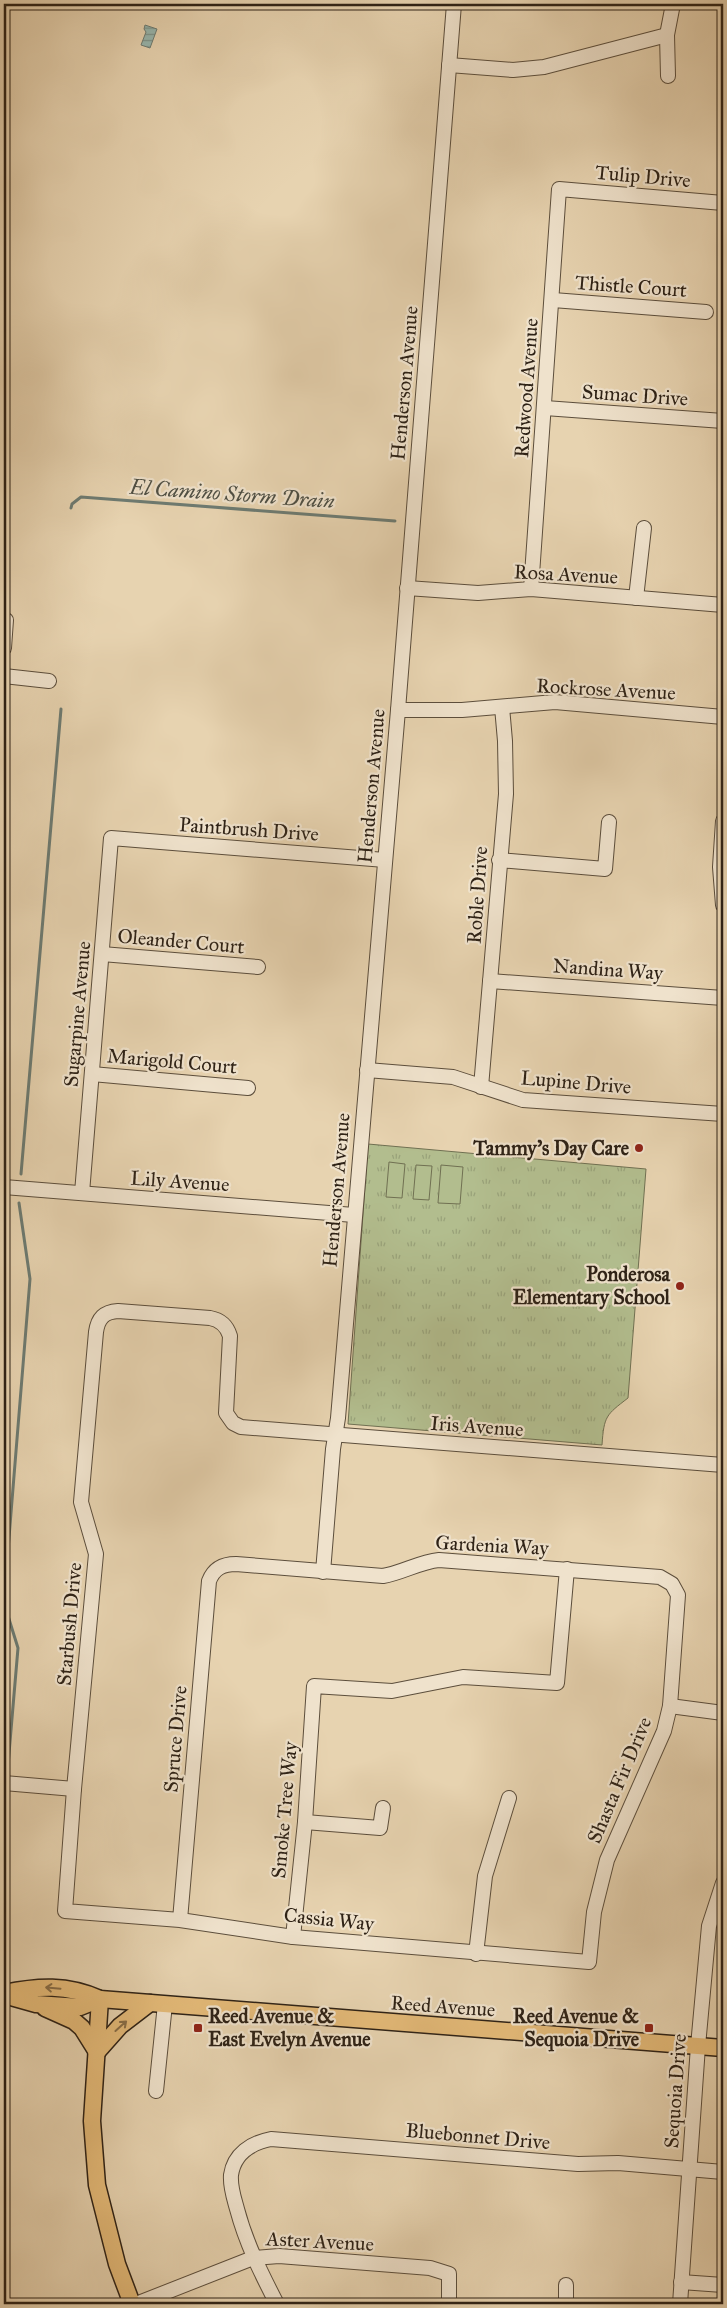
<svg xmlns="http://www.w3.org/2000/svg" width="727" height="2308" viewBox="0 0 727 2308" font-family="'IM FELL Great Primer',serif">
	<defs>
		<pattern id="park-tufts" width="24" height="20" patternUnits="userSpaceOnUse" patternTransform="scale(1.25)"><rect width="24" height="20" fill="#b2bd8e"/><path d="M3 7l-1-3M5 7V3M7 7l1-3M15 17l-1-3M17 17v-4M19 17l1-3" fill="none" stroke="#99a27a"/></pattern>
		<pattern id="water-rules" width="6" height="5" patternUnits="userSpaceOnUse" patternTransform="scale(1.25)"><rect width="6" height="5" fill="#97b7af"/><path d="M0 2.5h6" fill="none" stroke="#7c948d"/></pattern>
	</defs>
	<rect width="100%" height="100%" fill="#e7d3b0"/>
	<filter id="stains"><feTurbulence type="fractalNoise" baseFrequency=".004" numOctaves="4"/><feColorMatrix values="0 0 0 0 .2 0 0 0 0 .09 0 0 0 0 .02 0 0 0 .5 -.17"/></filter>
	<radialGradient id="worn" r=".72"><stop offset=".6" stop-color="#630" stop-opacity="0"/><stop offset="1" stop-color="#630" stop-opacity=".3"/></radialGradient>
	<!-- park -->
	<path fill="url(#park-tufts)" stroke="#707052" d="M 368,1144 L 646,1169 L 628,1398 C 606,1415 604,1416 602,1445 L 348,1424 Z"/>
	<!-- pitch -->
	<g fill="#b2bd8e" stroke="#707052">
		<path d="M 389,1162 L 405,1164 L 402,1198 L 386,1197 Z"/>
		<path d="M 416,1165 L 432,1166 L 429,1200 L 413,1199 Z"/>
		<path d="M 441,1165 L 463,1167 L 460,1204 L 438,1203 Z"/>
	</g>
	<!-- water -->
	<path fill="url(#water-rules)" stroke="#6d7b72" d="M 145,25 L 157,29 L 150,48 L 141,45 L 146,32 L 144,29 Z"/>
	<g fill="none" stroke-linecap="round" stroke-linejoin="round">
		<!-- stream -->
		<g stroke="#6d7b72" stroke-width="3">
			<path d="M 71,508 L 72,504 L 81,497 L 395,521"/>
			<path d="M 21,1174 L 61,709"/>
			<path d="M 4,1599 L 30,1279 L 19,1203"/>
			<path d="M 4,1603 L 18,1648 L 8,1765"/>
		</g>
		<!-- minor casing -->
		<g stroke="#5c4e3c" stroke-width="16">
			<g id="minor">
				<path d="M 449,65 L 513,70 L 544,67 L 667,35"/>
				<path d="M 668,76 L 667,35 L 673,4"/>
				<path d="M 553,300 L 706,312"/>
				<path d="M 545,408 L 723,421"/>
				<path d="M 407,588 L 478,593 L 531,589 L 723,605"/>
				<path d="M 531,589 L 559,189 L 723,203"/>
				<path d="M 636,598 L 644,528"/>
				<path d="M 4,648 L 6,620"/>
				<path d="M 4,676 L 49,681"/>
				<path d="M 398,710 L 462,710 L 555,702 L 723,717"/>
				<path d="M 723,821 L 720,867 L 723,905"/>
				<path d="M 499,860 L 605,869 L 609,822"/>
				<path d="M 102,954 L 258,967"/>
				<path d="M 490,981 L 723,998"/>
				<path d="M 367,1070 L 453,1077 L 523,1100 L 723,1114"/>
				<path d="M 92,1074 L 248,1088"/>
				<path d="M 481,1087 L 506,794 L 505,741 L 502,707"/>
				<path d="M 4,1187 L 354,1215"/>
				<path d="M 82,1193 L 111,838 L 385,860"/>
				<path d="M 323,1572 L 333,1449 L 338,1418 L 398,710 L 454,4"/>
				<path d="M 670,1706 L 723,1713"/>
				<path d="M 4,1783 L 74,1789"/>
				<path d="M 305,1822 L 380,1828 L 383,1808"/>
				<path d="M 180,1920 L 209,1581 C 214,1568 223,1564 236,1564 L 383,1576 C 402,1573 419,1562 439,1560 L 660,1577 L 672,1584 L 678,1595 L 670,1706 L 664,1731 L 607,1860 L 594,1912 L 589,1962 L 293,1937 L 180,1920 L 65,1911 L 74,1789 L 96,1554 L 81,1502 L 96,1332 C 98,1318 104,1312 118,1311 L 210,1318 C 221,1320 227,1326 230,1336 L 226,1413 L 233,1423 L 241,1427 L 723,1465"/>
				<path d="M 293,1937 L 305,1822 L 314,1686 L 392,1691 L 463,1677 L 557,1683 L 567,1569"/>
				<path d="M 476,1954 L 485,1876 L 509,1798"/>
				<path d="M 156,2091 L 165,2004"/>
				<path d="M 681,2282 L 723,2285"/>
				<path d="M 566,2285 L 566,2304"/>
				<path d="M 136,2304 L 253,2258 L 279,2256 L 430,2268 L 449,2274 L 449,2304"/>
				<path d="M 277,2304 C 261,2273 246,2243 237,2209 C 234,2198 230,2187 231,2175 C 234,2154 251,2143 271,2139 L 578,2164 L 618,2163 L 723,2172"/>
				<path d="M 680,2304 L 698,2046 L 709,1926 L 723,1883"/>
			</g>
		</g>
		<!-- major casing -->
		<g stroke="#2e2216" stroke-width="19">
			<g id="major">
				<path d="M 4,1993 C 38,1986 67,1984 100,1999 L 723,2048"/>
				<path d="M 4,1995 L 36,2004 L 80,2007 L 100,1999"/>
				<path d="M 100,1999 L 92,2121 L 97,2185 L 117,2264 L 132,2304"/>
				<path d="M 45,2008 L 74,2021 L 82,2028 L 97,2052"/>
				<path d="M 97,2052 L 120,2026 L 150,2003"/>
			</g>
		</g>
		<!-- minor -->
		<use href="#minor" stroke="#efe2cc" stroke-width="14"/>
		<!-- major -->
		<use href="#major" stroke="#e4ba78" stroke-width="16"/>
	</g>
	<!-- one-way arrows -->
	<defs><path id="oneway-shaft" d="M-6 0H5M1.5-3L5.5 0L1.5 3" fill="none" stroke-width="1.6" stroke-linecap="round" stroke-linejoin="round" transform="scale(1.25)"/></defs>
	<g stroke="#896e47">
		<use href="#oneway-shaft" transform="translate(53 1988) rotate(-175)"/>
		<use href="#oneway-shaft" transform="translate(121 2026) rotate(-42)"/>
	</g>
	<!-- markers -->
	<g fill="#8f2418" stroke="#efe2cc" stroke-width="2">
		<circle cx="639" cy="1148" r="5"/>
		<circle cx="680" cy="1286" r="5"/>
		<rect x="193" y="2023" width="10" height="10" rx="2.5"/>
		<rect x="644" y="2023" width="10" height="10" rx="2.5"/>
	</g>
	<g text-anchor="middle" stroke-width="4.5" stroke-linejoin="round" paint-order="stroke">
		<!-- street labels -->
		<g font-size="20" fill="#2e2216" stroke="#efe2cc">
			<text transform="translate(643 176) rotate(5)" y="7">Tulip Drive</text>
			<text transform="translate(631 286) rotate(4)" y="7">Thistle Court</text>
			<text transform="translate(404 383) rotate(-85)" y="7">Henderson Avenue</text>
			<text transform="translate(526 388) rotate(-86)" y="7">Redwood Avenue</text>
			<text transform="translate(635 395) rotate(4)" y="7">Sumac Drive</text>
			<text transform="translate(566 574) rotate(3)" y="7">Rosa Avenue</text>
			<text transform="translate(606 689) rotate(3)" y="7">Rockrose Avenue</text>
			<text transform="translate(371 786) rotate(-85)" y="7">Henderson Avenue</text>
			<text transform="translate(249 829) rotate(4)" y="7">Paintbrush Drive</text>
			<text transform="translate(477 895) rotate(-86)" y="7">Roble Drive</text>
			<text transform="translate(181 941) rotate(5)" y="7">Oleander Court</text>
			<text transform="translate(608 969) rotate(4)" y="7">Nandina Way</text>
			<text transform="translate(77 1014) rotate(-85)" y="7">Sugarpine Avenue</text>
			<text transform="translate(172 1061) rotate(5)" y="7">Marigold Court</text>
			<text transform="translate(576 1082) rotate(5)" y="7">Lupine Drive</text>
			<text transform="translate(180 1181) rotate(4)" y="7">Lily Avenue</text>
			<text transform="translate(336 1190) rotate(-85)" y="7">Henderson Avenue</text>
			<text transform="translate(477 1426) rotate(4)" y="7">Iris Avenue</text>
			<text transform="translate(492 1545) rotate(3)" y="7">Gardenia Way</text>
			<text transform="translate(69 1624) rotate(-85)" y="7">Starbush Drive</text>
			<text transform="translate(175 1739) rotate(-85)" y="7">Spruce Drive</text>
			<text transform="translate(619 1780) rotate(-67)" y="7">Shasta Fir Drive</text>
			<text transform="translate(284 1810) rotate(-85)" y="7">Smoke Tree Way</text>
			<text transform="translate(329 1919) rotate(6)" y="7">Cassia Way</text>
			<text transform="translate(443 2006) rotate(4)" y="7">Reed Avenue</text>
			<text transform="translate(675 2091) rotate(-86)" y="7">Sequoia Drive</text>
			<text transform="translate(478 2136) rotate(5)" y="7">Bluebonnet Drive</text>
			<text transform="translate(320 2241) rotate(3)" y="7">Aster Avenue</text>
		</g>
		<!-- poi labels -->
		<g font-size="20" font-weight="bold" fill="#2e2216" stroke="#efe2cc" text-anchor="end">
			<text x="629" y="1155">Tammy's Day Care</text>
			<text x="670" y="1281">Ponderosa<tspan x="670" dy="23">Elementary School</tspan></text>
			<text x="208" y="2023" text-anchor="start">Reed Avenue &amp;<tspan x="208" dy="23">East Evelyn Avenue</tspan></text>
			<text x="639" y="2023">Reed Avenue &amp;<tspan x="639" dy="23">Sequoia Drive</tspan></text>
		</g>
		<!-- water labels -->
		<g font-size="21" font-style="italic" fill="#4e4f44" stroke="#efe2cc">
			<text transform="translate(232 494) rotate(4)" y="7">El Camino Storm Drain</text>
		</g>
	</g>
	<!-- margin -->
	<rect width="727" height="2308" fill="none" stroke="#e7d3b0" stroke-width="20"/>
	<rect x="5" y="5" width="717" height="2298" fill="none" stroke="#2e2216" stroke-width="2.5"/>
	<rect x="10" y="10" width="707" height="2288" fill="none" stroke="#2e2216"/>
	<rect width="100%" height="100%" filter="url(#stains)"/>
	<rect width="100%" height="100%" fill="url(#worn)"/>
</svg>
